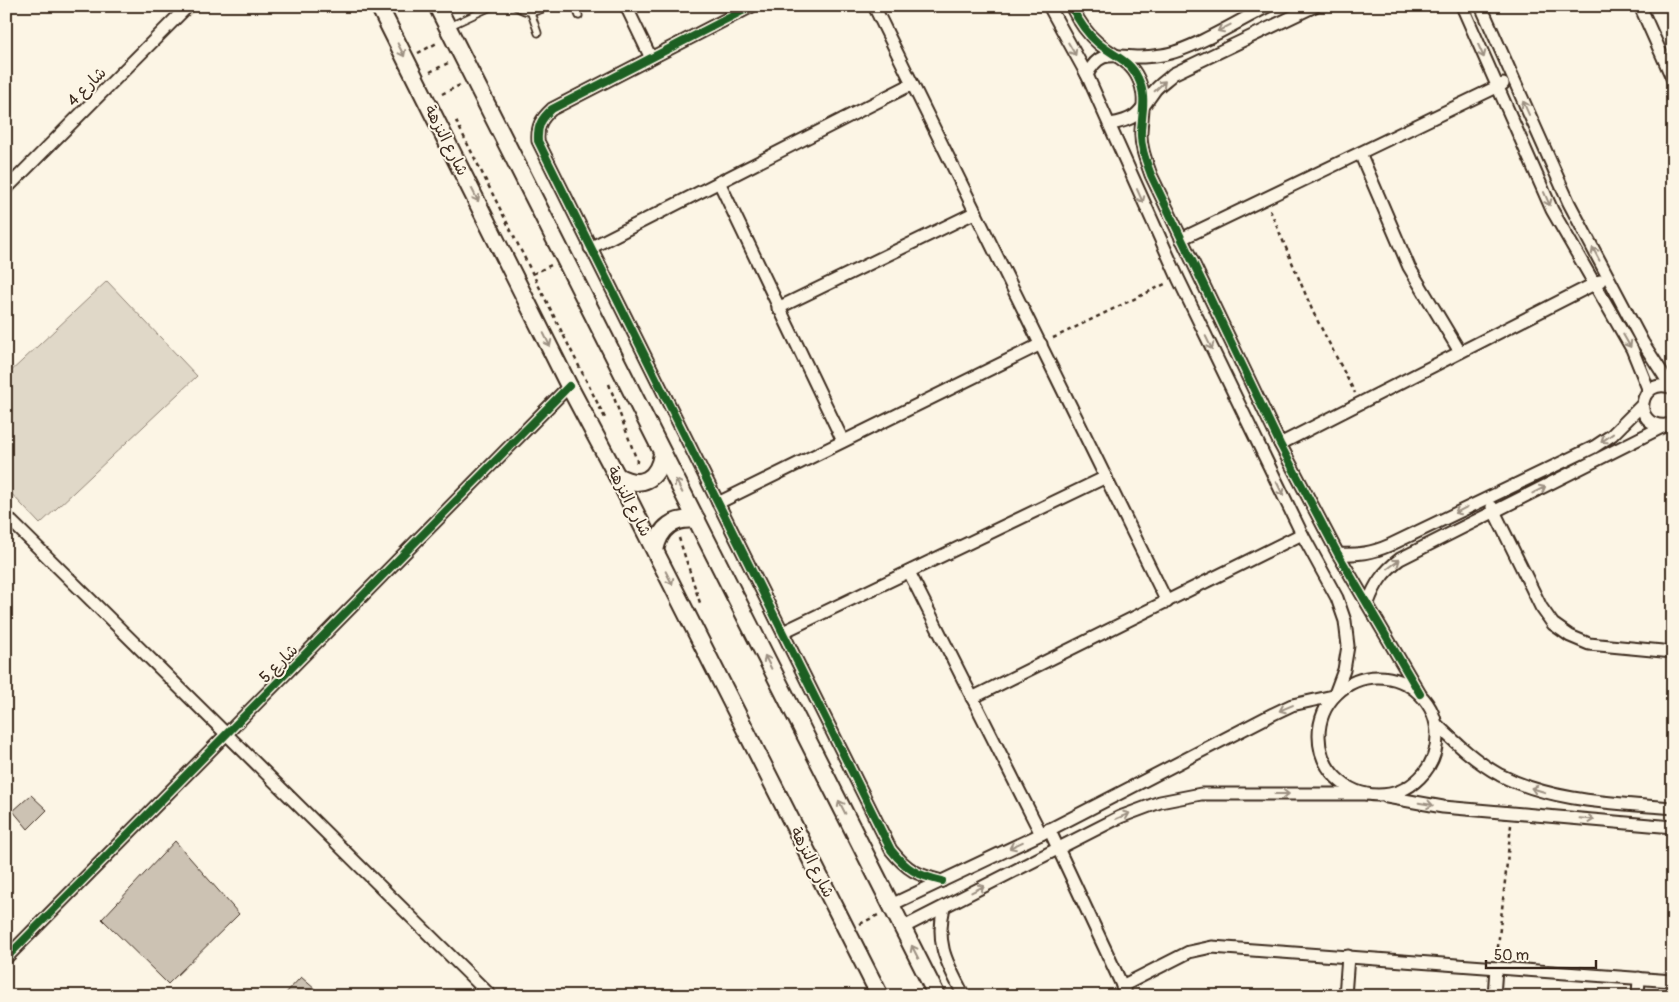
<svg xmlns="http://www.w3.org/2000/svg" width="1679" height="1002" viewBox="0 0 1679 1002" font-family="Pangolin,'Playpen Sans Arabic',sans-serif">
	<rect width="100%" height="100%" fill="#fcf5e5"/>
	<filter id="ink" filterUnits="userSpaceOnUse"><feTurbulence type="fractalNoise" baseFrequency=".02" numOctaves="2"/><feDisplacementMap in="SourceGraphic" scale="10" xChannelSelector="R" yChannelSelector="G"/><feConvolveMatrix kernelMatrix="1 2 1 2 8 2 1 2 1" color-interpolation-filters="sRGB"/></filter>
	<g filter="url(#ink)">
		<!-- green -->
		<path fill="#e0d8c8" stroke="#8e8173" d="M 107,281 L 197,376 L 40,524 L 6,488 L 6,376 Z"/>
		<!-- building -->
		<g fill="#ccc2b3" stroke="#3b2a1e">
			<path d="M 31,795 L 47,810 L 28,829 L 13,811 Z"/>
			<path d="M 175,841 L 239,914 L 168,984 L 102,919 Z"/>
			<path d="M 301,977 L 323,996 L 283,996 Z"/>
		</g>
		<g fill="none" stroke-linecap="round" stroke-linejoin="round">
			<!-- lane casing -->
			<g stroke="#3b2a1e" stroke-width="9">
				<g id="lane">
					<path d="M 515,6 C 528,15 535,13 549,6"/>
					<path d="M 575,6 L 579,16"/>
					<path d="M 531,13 L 538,33"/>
					<path d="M 450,26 L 493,6"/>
				</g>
			</g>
			<!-- street casing -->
			<g stroke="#3b2a1e" stroke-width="15">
				<g id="street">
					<path d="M 626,6 L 651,58"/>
					<path d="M 752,6 L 552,109 C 541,119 537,126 538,141 L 891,850 C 907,870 917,875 942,881"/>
					<path d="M 874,6 L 1167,602"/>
					<path d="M 1049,6 L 1087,75 L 1178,278 L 1302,534 L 1337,598 L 1345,621 L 1348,646 L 1344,670 L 1335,694"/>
					<path d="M 1071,6 C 1078,20 1086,33 1098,43 C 1112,55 1130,60 1138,78 C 1147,96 1142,112 1141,131 C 1140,146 1146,161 1151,175 L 1280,444 L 1338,554 L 1420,694"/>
					<path d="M 1462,6 L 1552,210 L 1632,349 L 1649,391"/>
					<path d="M 1481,6 L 1569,203 L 1643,343 L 1672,388"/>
					<path d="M 1640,6 L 1673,80"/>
					<path d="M 1087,75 C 1100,48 1114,57 1139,57 C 1147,57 1155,56 1162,55 C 1190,51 1241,20 1268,6"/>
					<path d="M 1110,124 C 1139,119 1139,112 1155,90 C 1160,84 1168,79 1173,74 L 1315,6"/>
					<path d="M 1360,153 L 1409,267 L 1460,352"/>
					<path d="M 719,182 L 843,441"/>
					<path d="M 6,189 L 188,6"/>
					<path d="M 1181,239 L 1503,84"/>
					<path d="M 590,248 L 912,84"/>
					<path d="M 778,308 L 976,212"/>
					<path d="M 1667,425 C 1630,429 1638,374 1673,388"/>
					<path d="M 1280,444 L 1600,281"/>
					<path d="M 718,503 L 1041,344"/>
					<path d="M 1492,507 L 1541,607 L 1553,624 L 1570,636 L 1589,644 L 1673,652"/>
					<path d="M 6,516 L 491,996"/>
					<path d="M 1338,554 C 1358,555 1372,553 1390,545 L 1594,447 L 1612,435 L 1642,405"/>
					<path d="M 909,572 L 1041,834"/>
					<path d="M 1368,603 C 1375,584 1383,572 1400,559 L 1666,425"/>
					<path d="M 783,632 L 1106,477"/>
					<circle cx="1378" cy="736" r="59"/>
					<path d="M 972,698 L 1302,534"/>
					<path d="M 1437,725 C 1456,743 1476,762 1500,775 C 1553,802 1614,803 1673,808"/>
					<path d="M 1387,797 L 1443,807 L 1673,827"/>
					<path d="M 1049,829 L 1127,996"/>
					<path d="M 891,905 L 1041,834 L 1273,714 L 1292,705 L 1333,696"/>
					<path d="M 944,907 C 935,945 947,963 964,996"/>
					<path d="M 902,928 L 1120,817 L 1160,802 L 1201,794 L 1366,794"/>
					<path d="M 6,958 L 569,386"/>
					<path d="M 1122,986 L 1189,952 L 1212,947 L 1673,981"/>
					<path d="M 1345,996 L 1348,956"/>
					<path d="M 1494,996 L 1496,968"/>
					<path d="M 1638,996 L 1639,978"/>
				</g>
			</g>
			<!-- secondary casing -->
			<g stroke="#3b2a1e" stroke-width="20">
				<g id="secondary">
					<path d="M 379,6 L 569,386 L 617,476 L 880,996"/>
					<path d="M 437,6 L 937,996"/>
					<path d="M 617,476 C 641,489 658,480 662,454"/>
					<path d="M 655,550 C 660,527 674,517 697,520"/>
				</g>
			</g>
			<!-- path -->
			<g stroke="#3b2a1e" stroke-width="2.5" stroke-dasharray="4 4" stroke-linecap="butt">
				<path d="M 418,53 L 439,42"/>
				<path d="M 430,72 L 448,63"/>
				<path d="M 442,94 L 460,85"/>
				<path d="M 456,121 L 605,418"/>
				<path d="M 1270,210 L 1313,312 L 1355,393"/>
				<path d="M 533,274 L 551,265"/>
				<path d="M 1053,338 L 1167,283"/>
				<path d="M 609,384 L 637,461 L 636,466"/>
				<path d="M 679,538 L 701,606"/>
				<path d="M 860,924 L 880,914"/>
				<path d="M 1497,956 L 1511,825"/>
			</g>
			<!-- lane -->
			<use href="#lane" stroke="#fcf5e5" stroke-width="5.5"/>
			<!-- street -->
			<use href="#street" stroke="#fcf5e5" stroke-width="11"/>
			<!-- secondary -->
			<use href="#secondary" stroke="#fcf5e5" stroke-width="16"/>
			<!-- cycleway casing -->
			<g stroke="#fcf5e5" stroke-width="11">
				<g id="cycleway">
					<path d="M 752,6 L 552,109 C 541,119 537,126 538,141 L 891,850 C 907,870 917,875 942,881"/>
					<path d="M 1071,6 C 1078,20 1086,33 1098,43 C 1112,55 1130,60 1138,78 C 1147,96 1142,112 1141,131 C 1140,146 1146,161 1151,175 L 1280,444 L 1338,554 L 1420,694"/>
					<path d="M 6,958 L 569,386"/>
				</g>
			</g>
			<!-- cycleway -->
			<use href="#cycleway" stroke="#1b5e20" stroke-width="8"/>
		</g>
		<!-- one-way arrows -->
		<defs><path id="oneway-shaft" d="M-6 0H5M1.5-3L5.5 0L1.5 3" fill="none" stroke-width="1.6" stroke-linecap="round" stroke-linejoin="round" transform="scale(1.25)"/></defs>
		<g stroke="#9c9082">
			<use href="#oneway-shaft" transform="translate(1224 28) rotate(153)"/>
			<use href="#oneway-shaft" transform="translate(1072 49) rotate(60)"/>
			<use href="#oneway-shaft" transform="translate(401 50) rotate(63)"/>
			<use href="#oneway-shaft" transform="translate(1481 51) rotate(66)"/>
			<use href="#oneway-shaft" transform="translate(1160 86) rotate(-44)"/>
			<use href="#oneway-shaft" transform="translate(1526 108) rotate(-114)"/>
			<use href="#oneway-shaft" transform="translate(475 195) rotate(63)"/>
			<use href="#oneway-shaft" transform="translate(1140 196) rotate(66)"/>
			<use href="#oneway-shaft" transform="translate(1547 199) rotate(66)"/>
			<use href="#oneway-shaft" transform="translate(1596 254) rotate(-118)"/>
			<use href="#oneway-shaft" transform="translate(547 340) rotate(64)"/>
			<use href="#oneway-shaft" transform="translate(1627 341) rotate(60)"/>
			<use href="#oneway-shaft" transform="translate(1209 343) rotate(64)"/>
			<use href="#oneway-shaft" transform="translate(1607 438) rotate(144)"/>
			<use href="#oneway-shaft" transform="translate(679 486) rotate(-117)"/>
			<use href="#oneway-shaft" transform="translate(1280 489) rotate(64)"/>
			<use href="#oneway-shaft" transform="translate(1539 490) rotate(-27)"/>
			<use href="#oneway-shaft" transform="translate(1461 510) rotate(153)"/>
			<use href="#oneway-shaft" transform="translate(1394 564) rotate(-37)"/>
			<use href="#oneway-shaft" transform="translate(669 578) rotate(63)"/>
			<use href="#oneway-shaft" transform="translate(768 662) rotate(-117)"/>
			<use href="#oneway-shaft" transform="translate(1286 708) rotate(157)"/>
			<use href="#oneway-shaft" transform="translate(1538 790) rotate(-163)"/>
			<use href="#oneway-shaft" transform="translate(1282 794)"/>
			<use href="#oneway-shaft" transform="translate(1426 804) rotate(10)"/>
			<use href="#oneway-shaft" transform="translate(842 807) rotate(-117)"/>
			<use href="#oneway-shaft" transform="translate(1123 816) rotate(-23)"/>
			<use href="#oneway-shaft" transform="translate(1587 819) rotate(5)"/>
			<use href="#oneway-shaft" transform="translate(1016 845) rotate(155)"/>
			<use href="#oneway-shaft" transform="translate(978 889) rotate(-27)"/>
			<use href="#oneway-shaft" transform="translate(915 952) rotate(-117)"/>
		</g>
	</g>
	<g text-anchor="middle" stroke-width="4" stroke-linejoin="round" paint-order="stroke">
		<!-- street labels -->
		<g font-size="16" fill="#3b2a1e" stroke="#fcf5e5">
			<text transform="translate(86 86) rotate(-45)" y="6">شارع 4</text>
			<text transform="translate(447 140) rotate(63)" y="6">شارع النزهة</text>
			<text transform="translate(630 501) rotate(63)" y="6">شارع النزهة</text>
			<text transform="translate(278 663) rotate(-45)" y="6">شارع 5</text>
			<text transform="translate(813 862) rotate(63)" y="6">شارع النزهة</text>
		</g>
	</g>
	<!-- margin -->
	<rect width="1679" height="1002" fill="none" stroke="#fcf5e5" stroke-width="25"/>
	<rect x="12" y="12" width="1654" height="977" fill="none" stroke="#3b2a1e" stroke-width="2" filter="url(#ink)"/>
	<!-- scale -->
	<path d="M1486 960v8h110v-8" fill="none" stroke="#3b2a1e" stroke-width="2.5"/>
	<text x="1494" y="960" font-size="15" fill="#3b2a1e" stroke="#fcf5e5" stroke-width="4" paint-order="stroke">50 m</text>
</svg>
